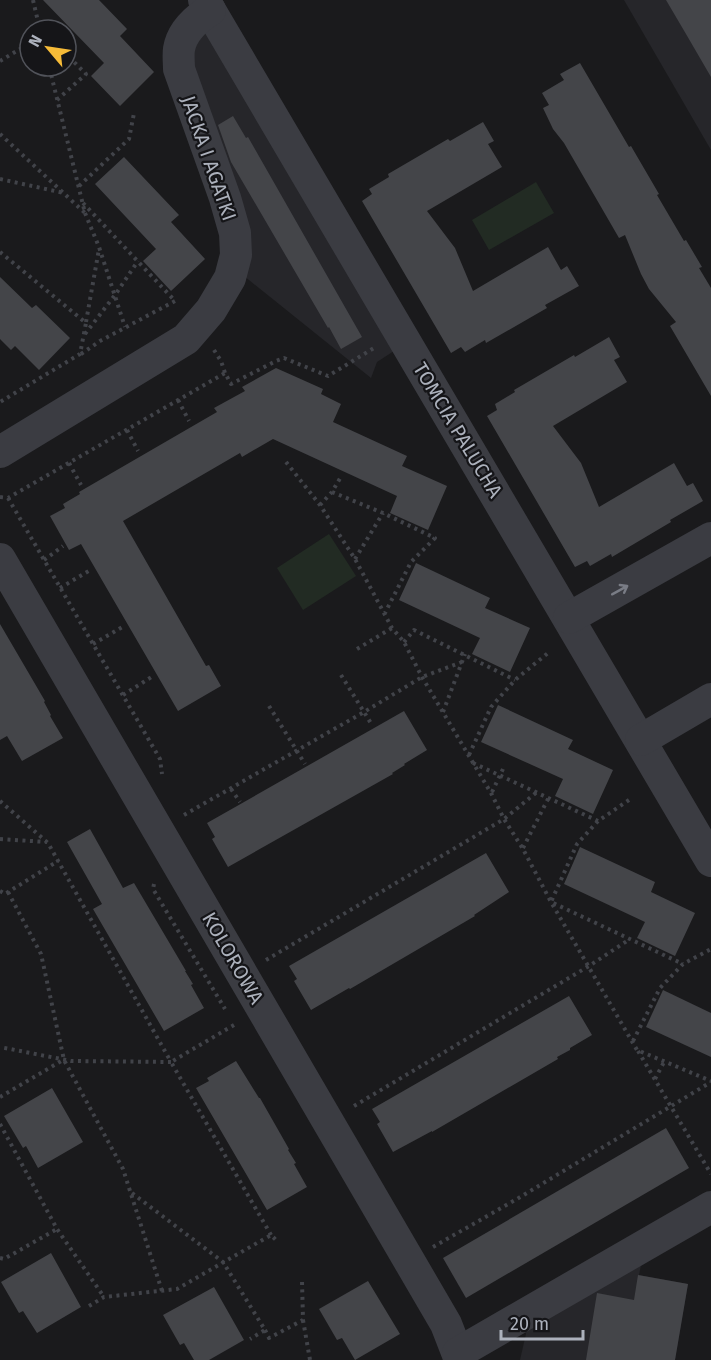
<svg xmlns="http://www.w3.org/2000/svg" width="711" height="1360" viewBox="0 0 711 1360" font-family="'Fira Sans',sans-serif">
	<rect width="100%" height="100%" fill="#1a1a1c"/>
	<!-- built -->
	<g fill="#26262a">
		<path d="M 624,0 L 711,0 L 711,150 Z"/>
		<path d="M 206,25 L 397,349 L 377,362 L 371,378 L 244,276 L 188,47 Z"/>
		<path d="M 641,1265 L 639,1275 L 688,1284 L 675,1360 L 520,1360 L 526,1334 L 524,1324 Z"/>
	</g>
	<!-- green -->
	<g fill="#222b23">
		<path d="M 536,182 L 554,213 L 489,250 L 472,220 Z"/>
		<path d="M 329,534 L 356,576 L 303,610 L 277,568 Z"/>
	</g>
	<!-- building -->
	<g fill="#444549">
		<path d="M 43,0 L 99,0 L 127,29 L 120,36 L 154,72 L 120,106 L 91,76 L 104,63 Z"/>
		<path d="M 666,0 L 711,0 L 711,77 L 686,34 Z"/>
		<path d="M 580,63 L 629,147 L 631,146 L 659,194 L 657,195 L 684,241 L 686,240 L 702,267 L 699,268 L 711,288 L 711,396 L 670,326 L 676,322 L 649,289 L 641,274 L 625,235 L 619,238 L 564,143 L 553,129 L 543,108 L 549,105 L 542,93 L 564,80 L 560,74 Z"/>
		<path d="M 233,116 L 246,138 L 248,137 L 362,337 L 341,349 L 329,327 L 328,328 L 231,162 L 218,125 Z"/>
		<path d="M 483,122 L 494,141 L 488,144 L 502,167 L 427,211 L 455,248 L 473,291 L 548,247 L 561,270 L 567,266 L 579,286 L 545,305 L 547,308 L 486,343 L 485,340 L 465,352 L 461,347 L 451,353 L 362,201 L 372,194 L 369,189 L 389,177 L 388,174 L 448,139 L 450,141 Z"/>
		<path d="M 124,157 L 179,215 L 171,222 L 205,259 L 171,291 L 143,261 L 156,249 L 95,184 Z"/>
		<path d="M 0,277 L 32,308 L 36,305 L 70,338 L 39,370 L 15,346 L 11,350 L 0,339 Z"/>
		<path d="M 609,337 L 620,357 L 614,360 L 627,382 L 553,426 L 581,463 L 599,507 L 674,463 L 687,486 L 693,483 L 703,501 L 670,520 L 671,522 L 612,557 L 611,554 L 590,566 L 587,561 L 575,567 L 487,416 L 497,410 L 495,404 L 515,392 L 514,390 L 574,355 L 575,357 Z"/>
		<path d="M 276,368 L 323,389 L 321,394 L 341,404 L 333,422 L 407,456 L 402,466 L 447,486 L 428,530 L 390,513 L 397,496 L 273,439 L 242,457 L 240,453 L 123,521 L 206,666 L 209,665 L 221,686 L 178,711 L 81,544 L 69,550 L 50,516 L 65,508 L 63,504 L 80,494 L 79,492 L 217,412 L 214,408 L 245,391 L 242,387 Z"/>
		<path d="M 416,563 L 490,598 L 485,608 L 530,628 L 510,672 L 472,654 L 480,638 L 399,600 Z"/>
		<path d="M 0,624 L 45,701 L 44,702 L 51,715 L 50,716 L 63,738 L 22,761 L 7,736 L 0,740 Z"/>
		<path d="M 498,705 L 573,740 L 568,749 L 613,770 L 593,814 L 555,796 L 563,779 L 481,742 Z"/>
		<path d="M 404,711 L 427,750 L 404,764 L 405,765 L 392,773 L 393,774 L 228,867 L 212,839 L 215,837 L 207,823 Z"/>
		<path d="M 90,829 L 123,888 L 134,883 L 186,971 L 185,971 L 193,984 L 191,985 L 204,1008 L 164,1031 L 93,909 L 102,904 L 67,842 Z"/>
		<path d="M 580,847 L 655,882 L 651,892 L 695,913 L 675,956 L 637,938 L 645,922 L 564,884 Z"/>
		<path d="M 486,853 L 509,892 L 474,915 L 475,916 L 350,989 L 349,988 L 311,1010 L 294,981 L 297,979 L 289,966 Z"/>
		<path d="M 663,990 L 711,1013 L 711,1057 L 646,1027 Z"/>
		<path d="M 569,996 L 592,1035 L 570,1048 L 570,1050 L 557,1057 L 558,1059 L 432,1132 L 432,1131 L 393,1152 L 377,1124 L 380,1122 L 372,1109 Z"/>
		<path d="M 236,1061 L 259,1098 L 260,1098 L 289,1149 L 288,1150 L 296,1163 L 294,1164 L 307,1187 L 267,1210 L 196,1088 L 209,1081 L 207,1078 Z"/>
		<path d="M 52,1088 L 83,1142 L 38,1168 L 26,1146 L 23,1148 L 4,1116 Z"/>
		<path d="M 666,1128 L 689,1168 L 466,1298 L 443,1258 Z"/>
		<path d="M 51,1253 L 81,1307 L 37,1333 L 23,1311 L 19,1313 L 1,1282 Z"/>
		<path d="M 638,1275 L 688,1284 L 675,1360 L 586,1360 L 597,1293 L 634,1300 Z"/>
		<path d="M 368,1281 L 400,1334 L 355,1360 L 342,1338 L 337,1340 L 319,1309 Z"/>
		<path d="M 214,1287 L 244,1340 L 209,1360 L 194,1360 L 184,1343 L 180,1345 L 163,1315 Z"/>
	</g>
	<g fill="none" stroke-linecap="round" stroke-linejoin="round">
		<!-- path -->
		<g stroke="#414349" stroke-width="4" stroke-dasharray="3 4.5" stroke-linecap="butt">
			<path d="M 33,0 L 40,30"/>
			<path d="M 0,61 L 30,43"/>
			<path d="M 57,100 L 86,74 L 66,54"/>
			<path d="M 0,134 L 85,213 L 49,66"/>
			<path d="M 0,179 L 64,193"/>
			<path d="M 79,186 L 129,139 L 134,113"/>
			<path d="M 83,203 L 175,301"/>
			<path d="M 85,213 L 99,247 L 125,327"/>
			<path d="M 0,252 L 86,323 L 80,354 L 0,402"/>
			<path d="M 86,322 L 99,249"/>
			<path d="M 85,334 L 115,295 L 138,261"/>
			<path d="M 214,350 L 221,361 L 225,373"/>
			<path d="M 81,354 L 100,341 L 175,301 L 178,304"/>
			<path d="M 178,400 L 189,421"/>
			<path d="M 127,430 L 138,451"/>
			<path d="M 286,462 L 320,505 L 355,559 L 392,628 L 404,642 L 422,677 L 491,793 L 504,819 L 523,849 L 551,902 L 683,964"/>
			<path d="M 69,463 L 81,485"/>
			<path d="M 332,492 L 383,513 L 435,538 L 411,562 L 385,613"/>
			<path d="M 0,497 L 8,498 L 225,373 L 231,384 L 276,361 L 284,358 L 328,376 L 374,348"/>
			<path d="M 8,498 L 160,759 L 162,774"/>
			<path d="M 320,505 L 332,492 L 342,475"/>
			<path d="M 355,559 L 383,513"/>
			<path d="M 44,560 L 63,546"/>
			<path d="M 60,588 L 92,569"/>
			<path d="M 404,642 L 414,630 L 515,680"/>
			<path d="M 93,644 L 124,626"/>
			<path d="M 357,649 L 392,628"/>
			<path d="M 341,675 L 372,725"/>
			<path d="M 123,695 L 153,676"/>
			<path d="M 269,706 L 305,764"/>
			<path d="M 443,712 L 465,654"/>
			<path d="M 469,755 L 491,707 L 515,680 L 548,653"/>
			<path d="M 473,763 L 598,821"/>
			<path d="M 231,789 L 240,802"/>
			<path d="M 492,792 L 503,769"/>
			<path d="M 629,800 L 598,821 L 577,844 L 551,902 L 637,1050 L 711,1081"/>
			<path d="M 0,801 L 48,843 L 171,1062 L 71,1061 L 0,1047"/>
			<path d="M 184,815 L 364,712 L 422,677 L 462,662"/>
			<path d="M 0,839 L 47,842"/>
			<path d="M 523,848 L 549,797"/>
			<path d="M 154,884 L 153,889 L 225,1009"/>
			<path d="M 0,891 L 5,894 L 58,861"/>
			<path d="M 8,892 L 41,954 L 64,1060 L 123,1169 L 162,1291"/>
			<path d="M 266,960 L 504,819 L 537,792"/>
			<path d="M 234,1025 L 171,1062 L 271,1235"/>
			<path d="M 633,1041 L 660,988 L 683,964 L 711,949"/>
			<path d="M 638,1051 L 711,1174"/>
			<path d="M 655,1079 L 664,1062"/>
			<path d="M 0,1097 L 63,1060"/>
			<path d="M 354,1106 L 589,966 L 630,939"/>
			<path d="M 0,1124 L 57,1229 L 104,1297"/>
			<path d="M 132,1193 L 223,1262 L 265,1330 L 250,1339"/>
			<path d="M 433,1247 L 517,1199 L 711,1082"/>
			<path d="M 0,1258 L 4,1259 L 57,1229"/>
			<path d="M 89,1306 L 104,1297 L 177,1289 L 271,1235 L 277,1241"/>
			<path d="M 303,1320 L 310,1360"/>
			<path d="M 265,1330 L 269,1338 L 303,1320 L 302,1281"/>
		</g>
		<!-- street -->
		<g stroke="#3b3c42" stroke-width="32">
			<path d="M 204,0 L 711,861"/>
			<path d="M 0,452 L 186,339 L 211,310 L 230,278 L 236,255 L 235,233 L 225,198 L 179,69 C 179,63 178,55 179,49 C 182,31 196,19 210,10"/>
			<path d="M 0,559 L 446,1324 L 460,1360"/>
			<path d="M 569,618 L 711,538"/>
			<path d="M 641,740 L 711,699"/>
			<path d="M 458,1353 L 711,1207"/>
		</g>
	</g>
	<!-- one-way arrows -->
	<defs><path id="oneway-shaft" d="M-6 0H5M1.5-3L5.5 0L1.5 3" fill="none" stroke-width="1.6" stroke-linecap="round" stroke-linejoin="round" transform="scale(1.5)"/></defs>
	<use stroke="#797c85" href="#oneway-shaft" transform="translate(620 590) rotate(-29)"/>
	<g text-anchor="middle" stroke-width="4.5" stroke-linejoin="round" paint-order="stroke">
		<!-- street labels -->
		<g font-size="20" fill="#acb1bc" stroke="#151518">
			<text transform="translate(209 158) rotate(71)" y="7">JACKA I AGATKI</text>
			<text transform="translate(458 430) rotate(59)" y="7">TOMCIA PALUCHA</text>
			<text transform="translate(233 958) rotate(60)" y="7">KOLOROWA</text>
		</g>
	</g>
	<!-- north arrow -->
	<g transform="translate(48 48) rotate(299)"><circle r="28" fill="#151518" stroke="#51535a" stroke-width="1.5"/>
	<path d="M0-4.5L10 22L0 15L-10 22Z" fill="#f6bb38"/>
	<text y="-9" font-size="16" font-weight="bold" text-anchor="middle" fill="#acb1bc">N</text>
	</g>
	<!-- scale -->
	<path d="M501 1330v9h82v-9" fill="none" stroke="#acb1bc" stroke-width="3"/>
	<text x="510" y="1330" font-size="18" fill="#acb1bc" stroke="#151518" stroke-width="4.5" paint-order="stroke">20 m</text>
</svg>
